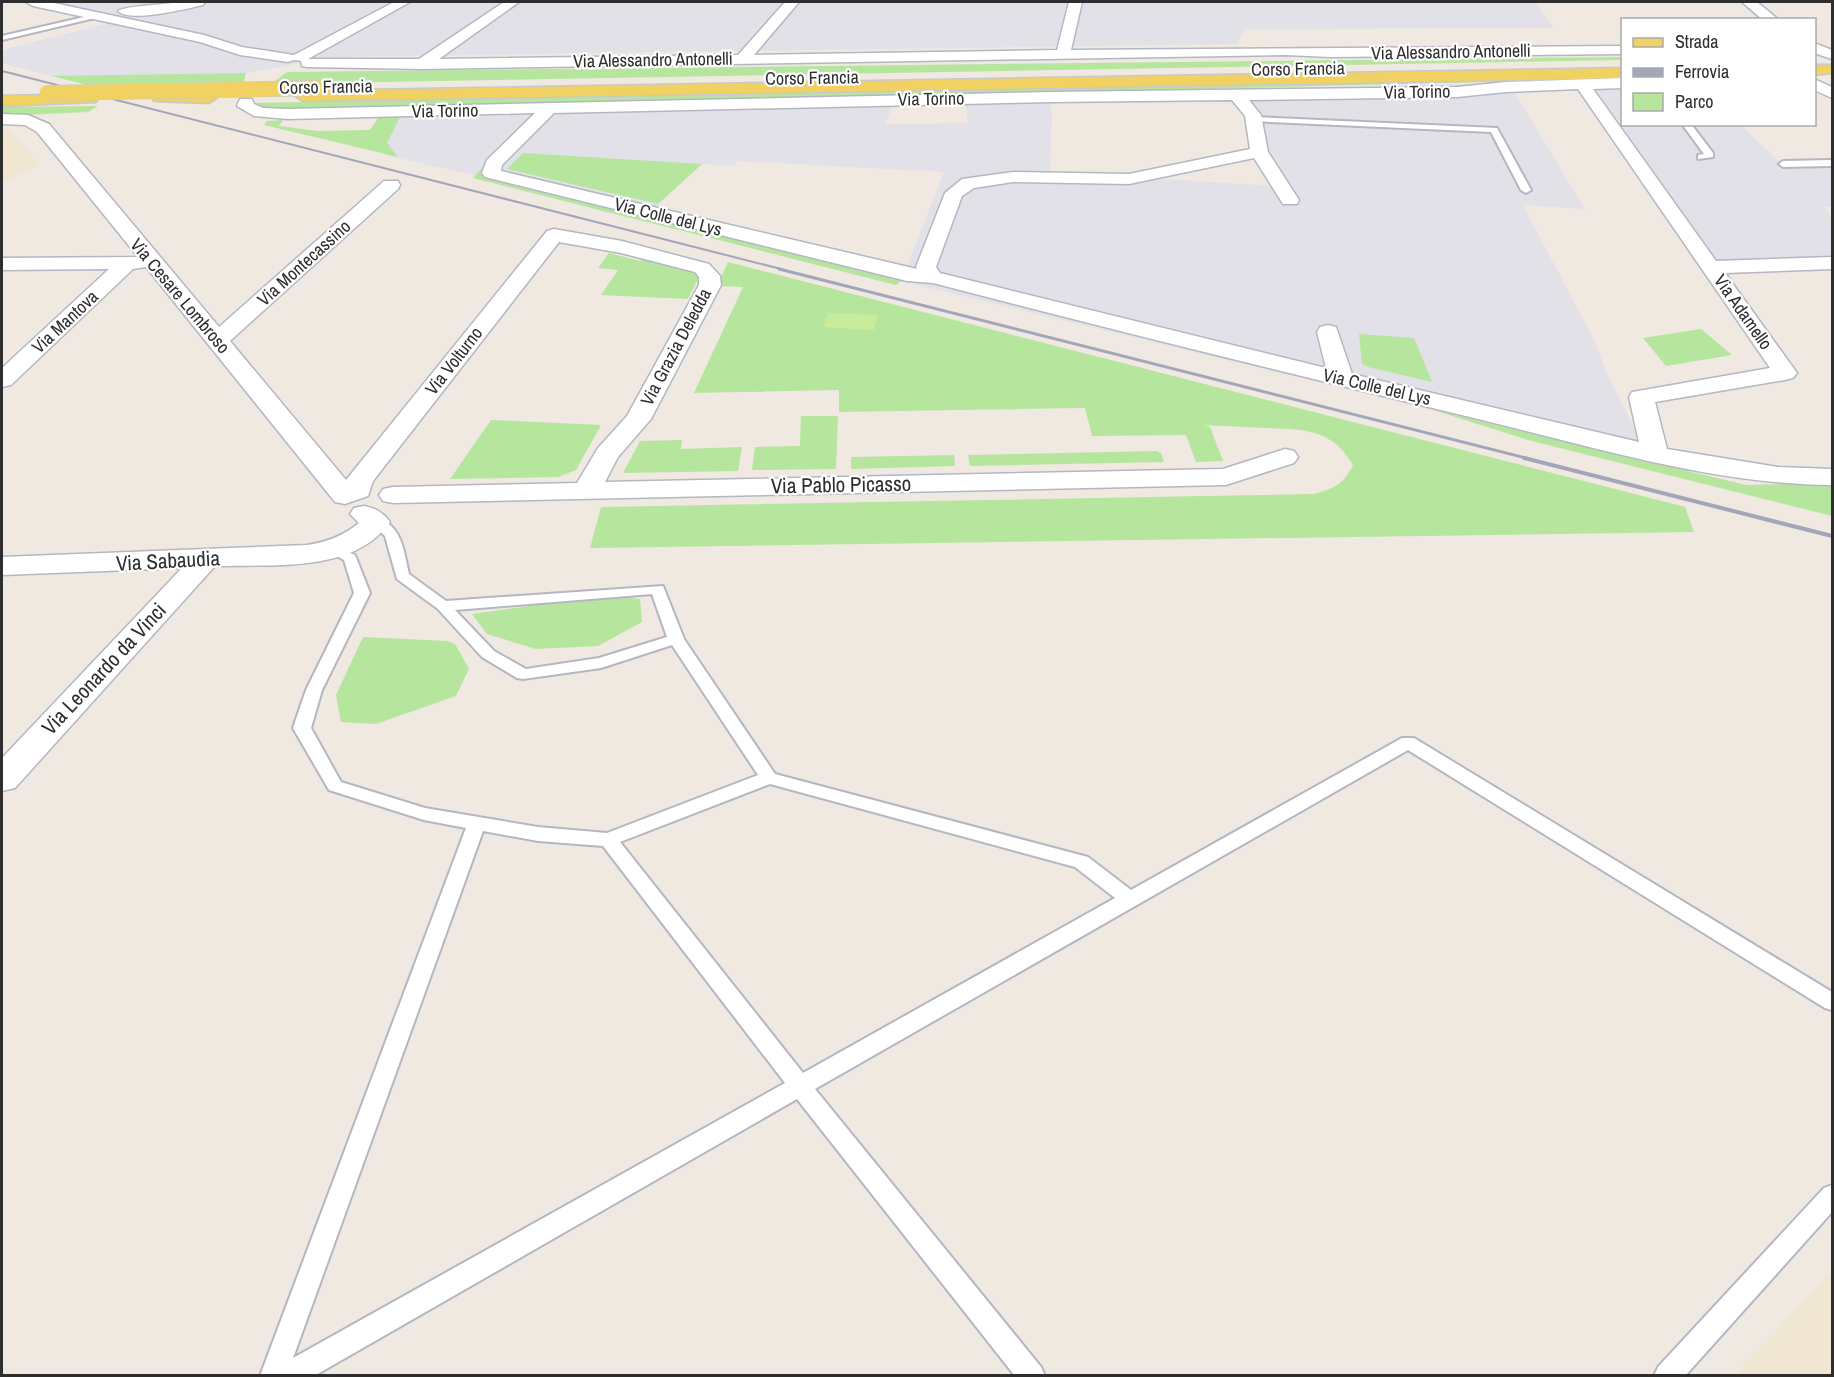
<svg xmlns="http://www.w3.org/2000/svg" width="1834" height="1377" viewBox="0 0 1834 1377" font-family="'Archivo Narrow',sans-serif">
	<rect width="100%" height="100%" fill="#efe9e1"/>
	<!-- industrial -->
	<g fill="#e3e1e8">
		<path d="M 47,2 L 1535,2 L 1554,28 L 1245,29 L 1237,44 L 333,57 L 246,73 L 88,77 L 51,76 L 2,63 L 2,50 L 125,19 Z"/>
		<path d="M 1622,76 L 1622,124 L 1741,125 L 1785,167 L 1832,166 L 1832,207 L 1824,207 L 1832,216 L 1832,261 L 1714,264 L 1711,252 L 1583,81 Z"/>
		<path d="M 1509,83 L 1585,209 L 1523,205 L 1594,340 L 1608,376 L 1656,472 L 1528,440 L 1433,410 L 901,281 L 944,172 L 738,161 L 733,166 L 702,164 L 640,221 L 473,178 L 474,175 L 385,155 L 378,144 L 399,109 L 888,98 L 891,110 L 885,124 L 967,123 L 966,102 L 1049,98 L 1052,112 L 1050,172 L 1291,187 L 1267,145 L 1259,109 L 1242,89 Z"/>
	</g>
	<!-- education -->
	<g fill="#f0e6d1">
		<path d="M 2,130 L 10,131 L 40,164 L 2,183 Z"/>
		<path d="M 1832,1271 L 1832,1375 L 1735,1375 Z"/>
	</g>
	<!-- green -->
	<g fill="#b6e59e">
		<path d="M 1620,57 L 1621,60 L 271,84 L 287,72 Z"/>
		<path d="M 246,73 L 243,84 L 96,87 L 51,76 Z"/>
		<path d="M 1604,79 L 269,112 L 254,103 Z"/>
		<path d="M 98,106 L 88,112 L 2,116 L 2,107 Z"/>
		<path d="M 400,117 L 387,143 L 398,157 L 264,125 L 267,121 L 283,120 L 279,126 L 318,131 L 370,130 L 378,118 Z"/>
		<path d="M 523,153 L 702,164 L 658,204 L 507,169 Z"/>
		<path d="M 486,164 L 486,175 L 901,281 L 896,285 L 473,178 Z"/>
		<path d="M 609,253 L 640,261 L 649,258 L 693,270 L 699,277 L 688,299 L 601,295 L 618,270 L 598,268 Z"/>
		<path d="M 728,262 L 1685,507 L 1694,532 L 590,548 L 601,507 L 1315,494 C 1336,487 1343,485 1353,465 C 1332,428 1302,429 1265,428 C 1245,427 1224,426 1204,425 L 1210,427 L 1223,461 L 1196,462 L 1186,435 L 1092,436 L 1085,408 L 839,412 L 839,390 L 694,393 L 743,287 L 717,286 Z"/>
		<path d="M 1701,329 L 1732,355 L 1666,366 L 1643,338 Z"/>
		<path d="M 1359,334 L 1414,338 L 1432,382 L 1368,367 L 1362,364 Z"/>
		<path d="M 1433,410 L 1746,485 L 1832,483 L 1832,516 L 1528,440 Z"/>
		<path d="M 801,416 L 838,416 L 836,469 L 752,470 L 755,447 L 800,446 Z"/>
		<path d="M 491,420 L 601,425 L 576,470 L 558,477 L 450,479 Z"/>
		<path d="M 682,440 L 681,449 L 742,447 L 738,471 L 623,473 L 640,441 Z"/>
		<path d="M 1156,451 L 1161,453 L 1164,462 L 970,466 L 968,455 Z"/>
		<path d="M 954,455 L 955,466 L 851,469 L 851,457 Z"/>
		<path d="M 609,595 L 640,599 L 642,622 L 598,646 L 536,649 L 487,634 L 472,614 Z"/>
		<path d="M 363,637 L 447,641 L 455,644 L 469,669 L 456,696 L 376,724 L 341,722 L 336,695 Z"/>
	</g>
	<!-- pitch -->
	<path fill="#c9ec9a" d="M 828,313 L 878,315 L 874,330 L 823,327 Z"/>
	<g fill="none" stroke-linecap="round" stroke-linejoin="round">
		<!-- lane casing -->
		<g stroke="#b4b7c1" stroke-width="4">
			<g id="lane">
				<path d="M 97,14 L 99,17 L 2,40 L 2,36 Z"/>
				<path d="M 1253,117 L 1497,128 L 1531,190 L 1526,193 L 1521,190 L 1491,132 L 1250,121 L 1250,117 Z"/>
				<path d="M 1682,124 L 1691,124 L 1713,153 L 1713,157 L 1698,159 L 1698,155 L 1704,154 Z"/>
				<path d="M 1832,160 L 1832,166 L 1783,167 L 1779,164 L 1783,161 Z"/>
				<path d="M 376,518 C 402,524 404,552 409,574 L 446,601 L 663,586 L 684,639 L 775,774 L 1088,857 L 1131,890 L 1402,738 L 1414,738 L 1832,992 L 1832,1010 L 1825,1008 L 1408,750 L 815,1089 L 1041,1367 L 1045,1376 L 1015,1376 L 797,1099 L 314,1376 L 260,1376 L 466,828 L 424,820 L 329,790 L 293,728 L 306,690 L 354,593 L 344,560 L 326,550 L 328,547 L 338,547 L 355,555 L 370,593 L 322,690 L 311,728 L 341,782 L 425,808 L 538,827 L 607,833 L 758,775 L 672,645 L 601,668 L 523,679 L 517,678 L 482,657 L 438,609 L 397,579 L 385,536 L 369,522 ZM 652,594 L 667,637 L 599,658 L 526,669 L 494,651 L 455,610 ZM 770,784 L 1075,867 L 1115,898 L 803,1073 L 620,842 ZM 483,831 L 538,841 L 603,846 L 785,1083 L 293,1358 Z"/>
				<path d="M 1832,1185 L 1832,1212 L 1685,1376 L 1654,1376 L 1658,1367 L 1824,1188 Z"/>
			</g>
		</g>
		<!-- street casing -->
		<g stroke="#b4b7c1" stroke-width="3">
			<g id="street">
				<path d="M 26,2 L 49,2 L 204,35 L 242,47 L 294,55 L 394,2 L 410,2 L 308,59 L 419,59 L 504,2 L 519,2 L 439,59 L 738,55 L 785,2 L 799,2 L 754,55 L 1057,50 L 1069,2 L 1082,2 L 1071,50 L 1622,46 L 1622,54 L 1330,57 L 1286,55 L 422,69 L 307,67 L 302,66 L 301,61 L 294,60 L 288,62 L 240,55 L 200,42 L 33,6 Z"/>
				<path d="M 181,2 L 205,2 L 203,5 C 186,9 130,23 118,11 C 124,6 168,4 181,2 Z"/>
				<path d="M 1742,2 L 1757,2 L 1779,20 L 1763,20 Z"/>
				<path d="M 1814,43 L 1832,50 L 1832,59 L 1814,53 Z"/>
				<path d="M 1622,78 L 1622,88 L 1593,89 L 1716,261 L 1832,257 L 1832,269 L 1725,273 L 1797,373 L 1793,378 L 1785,380 L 1655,402 L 1667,449 L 1778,467 L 1832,469 L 1832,485 C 1712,484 1594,447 1478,419 C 1296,375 1114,330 933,283 L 907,281 L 485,177 L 482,173 L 487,160 L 535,113 L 288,119 L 254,116 L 237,106 L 240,99 L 252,99 L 254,104 L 263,108 L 288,109 L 1052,92 L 1457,87 L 1506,82 ZM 1578,89 L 1770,368 L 1632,392 L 1629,397 L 1639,442 L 1352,374 L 1336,327 L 1328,325 L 1320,327 L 1317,332 L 1326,368 L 940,273 L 936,267 L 962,196 L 974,188 L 1013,182 L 1129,184 L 1254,158 L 1283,204 L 1297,204 L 1299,200 L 1268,152 L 1261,115 L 1249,100 L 1457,97 L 1506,92 ZM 1232,100 L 1245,116 L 1250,149 L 1129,174 L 1013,172 L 962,179 L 945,193 L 916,267 L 917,269 L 501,171 L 502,165 L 554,113 L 1052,102 Z"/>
				<path d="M 1814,79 L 1832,87 L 1832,98 L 1814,90 Z"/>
				<path d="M 2,114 L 28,115 L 49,124 L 219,327 L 384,181 L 398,181 L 400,185 L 398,189 L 230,341 L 346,480 L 547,231 L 554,229 L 622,241 L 709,264 L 720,276 L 721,285 L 651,419 L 618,457 L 605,482 L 1223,469 L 1285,449 L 1294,451 L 1298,457 L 1294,463 L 1226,485 L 393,503 L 383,501 L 379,495 L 383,489 L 393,487 L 577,483 L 598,448 L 627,416 L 699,285 L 699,277 L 695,272 L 621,253 L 559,242 L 373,481 L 368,496 L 345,504 L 335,502 L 146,267 L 133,269 L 11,385 L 2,387 L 2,368 L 109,269 L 2,270 L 2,258 L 138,257 L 37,132 L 25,125 L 2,124 Z"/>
				<path d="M 364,506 C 375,508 384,513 390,522 C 354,574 271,564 215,566 L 15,788 L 2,791 L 2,758 L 182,568 L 2,575 L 2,557 L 307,545 C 327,542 343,536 359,523 L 350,514 L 354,508 Z"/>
			</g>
		</g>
		<!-- primary casing -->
		<g stroke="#c9c9c9" stroke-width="3">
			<g id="primary">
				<path d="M 1814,65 L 1832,65 L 1832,73 L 1814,75 Z"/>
				<path d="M 1622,68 L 1622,78 L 303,101 L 295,96 L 303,91 Z"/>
				<path d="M 160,93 L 209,93 L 217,98 L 209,103 L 154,101 L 152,98 L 154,95 Z"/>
				<path d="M 90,94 L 96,96 L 98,99 L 96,102 L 2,106 L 2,96 Z"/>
			</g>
		</g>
		<!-- lane -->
		<use href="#lane" fill="#fff" fill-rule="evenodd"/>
		<!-- street -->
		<use href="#street" fill="#fff" fill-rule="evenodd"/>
		<!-- primary -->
		<use href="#primary" fill="#f2d163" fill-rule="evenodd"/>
		<!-- rail-far2 -->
		<path stroke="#a3a6b8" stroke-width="2" d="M 2,71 L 785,270"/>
		<!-- rail-far1 -->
		<path stroke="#a3a6b8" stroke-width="3" d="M 779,269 L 1530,459"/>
		<!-- rail -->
		<path stroke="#a3a6b8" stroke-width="4" d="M 1524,458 L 1832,536"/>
		<!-- primary-bridge casing -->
		<g stroke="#c9c9c9" stroke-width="16" stroke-linecap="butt">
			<path id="primary-bridge" d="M 47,93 L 317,88"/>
		</g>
		<!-- primary-bridge -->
		<use href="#primary-bridge" stroke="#f2d163" stroke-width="15"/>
	</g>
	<g text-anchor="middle" stroke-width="4.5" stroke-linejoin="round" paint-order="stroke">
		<!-- far-street labels -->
		<g font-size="18" fill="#2e2e2e" stroke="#fff">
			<text transform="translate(1451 52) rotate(-1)" y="6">Via Alessandro Antonelli</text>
			<text transform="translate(653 60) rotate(-1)" y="6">Via Alessandro Antonelli</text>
			<text transform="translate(1298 69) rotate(-1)" y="6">Corso Francia</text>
			<text transform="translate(812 78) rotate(-1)" y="6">Corso Francia</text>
			<text transform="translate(326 87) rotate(-1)" y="6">Corso Francia</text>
			<text transform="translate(1417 92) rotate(-1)" y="6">Via Torino</text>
			<text transform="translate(931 99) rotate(-1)" y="6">Via Torino</text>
			<text transform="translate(445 111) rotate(-1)" y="6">Via Torino</text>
			<text transform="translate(668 217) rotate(14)" y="6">Via Colle del Lys</text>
			<text transform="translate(304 263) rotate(-42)" y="6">Via Montecassino</text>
			<text transform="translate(180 296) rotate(50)" y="6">Via Cesare Lombroso</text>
			<text transform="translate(1743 312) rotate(55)" y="6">Via Adamello</text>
			<text transform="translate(65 322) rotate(-43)" y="6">Via Mantova</text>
			<text transform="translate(676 347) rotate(-62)" y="6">Via Grazia Deledda</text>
			<text transform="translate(454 361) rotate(-52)" y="6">Via Volturno</text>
			<text transform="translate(1377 387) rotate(13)" y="6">Via Colle del Lys</text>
		</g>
		<!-- street labels -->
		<g font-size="21" fill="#2e2e2e" stroke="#fff">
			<text transform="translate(841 485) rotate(-1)" y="7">Via Pablo Picasso</text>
			<text transform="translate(168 561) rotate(-3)" y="7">Via Sabaudia</text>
			<text transform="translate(104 669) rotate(-47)" y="7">Via Leonardo da Vinci</text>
		</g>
	</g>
	<!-- border -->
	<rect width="1834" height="1377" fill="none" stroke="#2e2e2e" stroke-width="6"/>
	<!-- legend -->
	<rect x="1621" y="18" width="195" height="108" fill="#ffffff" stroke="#ababab" stroke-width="1.5"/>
	<rect x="1633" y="38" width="30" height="9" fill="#f2d163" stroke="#ababab" stroke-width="1.5"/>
	<text x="1675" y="48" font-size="18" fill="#2e2e2e">Strada</text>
	<rect x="1633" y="68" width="30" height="9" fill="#a3a6b8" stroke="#ababab" stroke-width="1.5"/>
	<text x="1675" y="78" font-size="18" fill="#2e2e2e">Ferrovia</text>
	<rect x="1633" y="93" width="30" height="18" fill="#b6e59e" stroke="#ababab" stroke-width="1.5"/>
	<text x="1675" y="108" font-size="18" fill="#2e2e2e">Parco</text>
</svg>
